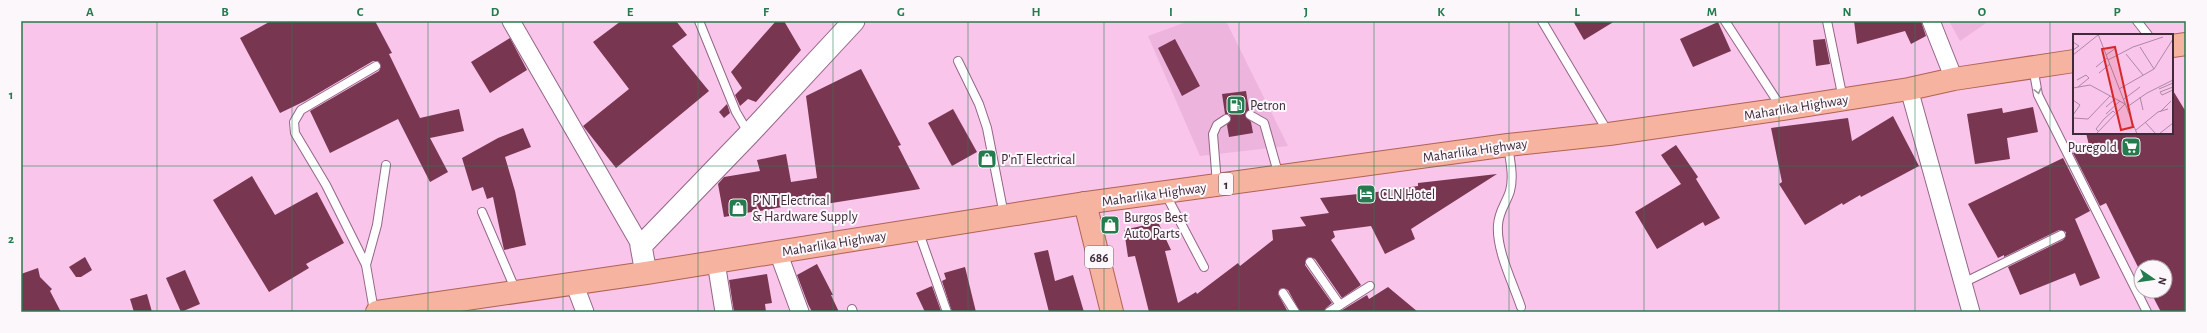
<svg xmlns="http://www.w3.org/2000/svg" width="2207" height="333" viewBox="0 0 2207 333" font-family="'Alegreya Sans',sans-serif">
	<rect width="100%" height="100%" fill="#f9c5eb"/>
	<!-- built -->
	<g fill="#edb5de">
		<path d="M 1189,21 L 1226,21 L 1288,146 L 1200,156 L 1148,36 Z"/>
		<path d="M 1949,21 L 1989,21 L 1960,41 Z"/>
	</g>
	<!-- building -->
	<g fill="#783650">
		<path d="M 271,21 L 375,21 L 392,53 L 389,54 L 420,118 L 459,109 L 464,131 L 430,138 L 448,172 L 430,182 L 398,119 L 330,153 L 310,111 L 379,71 L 381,66 L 378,61 L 373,61 L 305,101 L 280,113 L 240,38 Z"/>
		<path d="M 621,21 L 676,21 L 687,35 L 672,46 L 709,91 L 616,168 L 583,126 L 629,89 L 593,42 Z"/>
		<path d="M 776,21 L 784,21 L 801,50 L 756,102 L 748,99 L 740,106 L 735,95 L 742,88 L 731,72 Z"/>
		<path d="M 1573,21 L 1615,21 L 1584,40 Z"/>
		<path d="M 1854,21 L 1921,21 L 1926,36 L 1911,44 L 1905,31 L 1857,44 Z"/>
		<path d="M 1718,22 L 1731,51 L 1693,67 L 1680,39 Z"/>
		<path d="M 510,38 L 527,70 L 490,93 L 471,62 Z"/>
		<path d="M 1175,39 L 1200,86 L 1182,96 L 1158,48 Z"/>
		<path d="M 1825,39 L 1830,64 L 1816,66 L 1813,40 Z"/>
		<path d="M 861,69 L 901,145 L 898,146 L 920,189 L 819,205 L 819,200 L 760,211 L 756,203 L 757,211 L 724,217 L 718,184 L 724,177 L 760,171 L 757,160 L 786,154 L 791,182 L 817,178 L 806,96 Z"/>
		<path d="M 2172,89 L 2186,112 L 2186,312 L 2161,312 L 2150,291 L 2165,291 L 2165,267 L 2141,267 L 2141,273 L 2106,203 L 2100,206 L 2073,153 L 2089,145 L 2086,133 L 2172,133 Z"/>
		<path d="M 1246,91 L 1249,110 L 1245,115 L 1251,122 L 1253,133 L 1229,137 L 1227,125 L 1231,118 L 1229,114 L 1225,114 L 1222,94 Z"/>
		<path d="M 727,104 L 730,113 L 724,118 L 719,112 Z"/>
		<path d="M 2033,107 L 2038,132 L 2007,138 L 2010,159 L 1975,164 L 1967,114 L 2002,108 L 2003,113 Z"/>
		<path d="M 953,109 L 977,152 L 952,166 L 928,123 Z"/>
		<path d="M 1893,116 L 1919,166 L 1861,197 L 1860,195 L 1843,205 L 1842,203 L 1805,225 L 1779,184 L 1782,182 L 1771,128 L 1848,118 L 1852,141 Z"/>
		<path d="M 523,128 L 531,147 L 505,157 L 515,191 L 526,245 L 504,250 L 493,197 L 487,199 L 483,187 L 472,191 L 462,158 L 498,138 Z"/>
		<path d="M 1676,145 L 1698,177 L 1696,179 L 1720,218 L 1705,226 L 1703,222 L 1657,249 L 1635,212 L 1681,184 L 1661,155 Z"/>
		<path d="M 2063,158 L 2090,211 L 2075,219 L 2100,278 L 2080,286 L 2075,273 L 2020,295 L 2008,267 L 2063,240 L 2066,236 L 2066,232 L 2059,230 L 2004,257 L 2004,255 L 1998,258 L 1968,204 Z"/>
		<path d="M 1497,174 L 1411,229 L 1415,239 L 1385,254 L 1371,226 L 1333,231 L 1335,237 L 1331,240 L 1361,285 L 1342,298 L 1315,259 L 1310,257 L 1307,258 L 1305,265 L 1332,303 L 1326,308 L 1324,312 L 1300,312 L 1288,290 L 1283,288 L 1280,289 L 1278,294 L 1288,312 L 1149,312 L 1135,256 L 1128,257 L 1124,230 L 1158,222 L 1171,250 L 1165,251 L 1178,303 L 1196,292 L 1197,294 L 1238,263 L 1240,266 L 1273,240 L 1272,230 L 1306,226 L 1300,217 L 1329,213 L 1320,198 L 1377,192 L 1418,186 L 1418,183 Z"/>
		<path d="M 252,176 L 275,215 L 317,192 L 344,243 L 306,264 L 309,268 L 269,292 L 213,200 Z"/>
		<path d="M 1048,250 L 1055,281 L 1073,275 L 1084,312 L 1049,312 L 1034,253 Z"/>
		<path d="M 85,257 L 92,270 L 81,277 L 76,277 L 69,267 Z"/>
		<path d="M 817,264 L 833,295 L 831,295 L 839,312 L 812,312 L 808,304 L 797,275 Z"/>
		<path d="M 965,267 L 976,312 L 952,312 L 942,281 L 946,279 L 944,273 Z"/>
		<path d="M 38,268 L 40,277 L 52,289 L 50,291 L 61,312 L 21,312 L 21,274 Z"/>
		<path d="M 185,270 L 200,304 L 181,312 L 166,278 Z"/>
		<path d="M 767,274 L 772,303 L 765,304 L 766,312 L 734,312 L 729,280 Z"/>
		<path d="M 932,286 L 941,311 L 925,312 L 916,293 Z"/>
		<path d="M 1388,287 L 1418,312 L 1339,312 L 1367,295 L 1369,299 Z"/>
		<path d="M 147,294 L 152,312 L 134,312 L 130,299 Z"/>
	</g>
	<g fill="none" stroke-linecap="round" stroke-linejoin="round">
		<!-- service casing -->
		<g stroke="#946688" stroke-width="10">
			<g id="service">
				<path d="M 699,21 L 736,112 L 749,134"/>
				<path d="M 1542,21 L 1608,132"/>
				<path d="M 1725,21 L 1781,107"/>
				<path d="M 1827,21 L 1843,99"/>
				<path d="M 2137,21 L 2148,35"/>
				<path d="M 958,61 L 979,104 L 987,128 L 1004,215"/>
				<path d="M 2033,67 L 2038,95 L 2147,312"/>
				<path d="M 1250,115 L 1264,123 L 1279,176"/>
				<path d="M 1508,145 C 1510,161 1514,176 1510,191 C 1506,204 1499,210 1498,225 C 1496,250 1513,283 1521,307"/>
				<path d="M 1217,184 L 1213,134 L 1217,125 L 1226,119"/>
				<path d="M 1165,193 L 1204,267"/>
				<path d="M 482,212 L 516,291"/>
				<path d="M 918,230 L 947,312"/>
				<path d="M 1310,262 L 1340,305"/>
				<path d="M 366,265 L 326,185 L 295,133 L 294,122 L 301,110 L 376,66"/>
				<path d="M 1963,283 L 2061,235"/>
				<path d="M 1283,293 L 1295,312"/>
				<path d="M 852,309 L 853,312"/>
				<path d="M 374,311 L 366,265 L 377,225 L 386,165"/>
				<path d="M 1329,312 L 1370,286"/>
			</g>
		</g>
		<!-- minor casing -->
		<g stroke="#946688" stroke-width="19">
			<g id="minor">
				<path d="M 511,21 L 641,246"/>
				<path d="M 1931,21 L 1954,79"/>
				<path d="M 1909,89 L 1971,312"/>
				<path d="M 778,252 L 800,312"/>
				<path d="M 716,262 L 724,312"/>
				<path d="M 574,283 L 585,312"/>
			</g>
		</g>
		<!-- tertiary casing -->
		<g stroke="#946688" stroke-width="23">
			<path id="tertiary" d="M 646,273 L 641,246 L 749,134 L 854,21"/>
		</g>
		<!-- primary casing -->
		<g stroke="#b16253" stroke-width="24">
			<g id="primary">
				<path d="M 2172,46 L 2186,44"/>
				<path d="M 1085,203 L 1112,312"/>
				<path d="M 377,312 L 646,273 L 1085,203 L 1508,145 L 1609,134 L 1782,109 L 1909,89 L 1954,79 L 2074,61"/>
			</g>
		</g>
		<!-- service -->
		<use href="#service" stroke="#fff" stroke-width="8"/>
		<!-- minor -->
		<use href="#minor" stroke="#fff" stroke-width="17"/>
		<!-- tertiary -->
		<use href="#tertiary" stroke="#fff" stroke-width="21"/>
		<!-- primary -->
		<use href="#primary" stroke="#f5b3a0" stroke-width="22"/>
	</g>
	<!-- one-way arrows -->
	<defs><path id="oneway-chevron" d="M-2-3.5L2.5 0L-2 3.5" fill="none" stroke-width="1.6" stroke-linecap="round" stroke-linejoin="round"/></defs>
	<use stroke="#9e949c" href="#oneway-chevron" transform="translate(2038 91) rotate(76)"/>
	<!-- grid -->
	<path fill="none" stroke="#247b4e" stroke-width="1" stroke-opacity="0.55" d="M 157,21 L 157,312M 292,21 L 292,312M 428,21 L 428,312M 563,21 L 563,312M 698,21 L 698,312M 833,21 L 833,312M 968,21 L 968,312M 1104,21 L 1104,312M 1239,21 L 1239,312M 1374,21 L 1374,312M 1509,21 L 1509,312M 1644,21 L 1644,312M 1779,21 L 1779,312M 1915,21 L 1915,312M 2050,21 L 2050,312M 21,166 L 2186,166"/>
	<!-- icons -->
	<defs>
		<g id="fuel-square" transform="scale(1)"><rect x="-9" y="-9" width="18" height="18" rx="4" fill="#247b4e" stroke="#fcf7fb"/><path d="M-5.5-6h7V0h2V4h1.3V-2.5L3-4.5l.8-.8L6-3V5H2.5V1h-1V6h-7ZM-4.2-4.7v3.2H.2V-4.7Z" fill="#fff"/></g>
		<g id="supermarket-square" transform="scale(1)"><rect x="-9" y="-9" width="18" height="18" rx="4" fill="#247b4e" stroke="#fcf7fb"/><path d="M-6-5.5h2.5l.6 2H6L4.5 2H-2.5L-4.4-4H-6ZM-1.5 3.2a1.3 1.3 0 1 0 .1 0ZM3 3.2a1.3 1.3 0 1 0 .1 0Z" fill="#fff"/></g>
		<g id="shop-square" transform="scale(1)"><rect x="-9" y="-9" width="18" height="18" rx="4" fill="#247b4e" stroke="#fcf7fb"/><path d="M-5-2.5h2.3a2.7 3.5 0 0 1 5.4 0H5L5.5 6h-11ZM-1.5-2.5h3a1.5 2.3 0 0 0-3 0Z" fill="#fff"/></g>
		<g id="hotel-square" transform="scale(1)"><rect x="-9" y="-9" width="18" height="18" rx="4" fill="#247b4e" stroke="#fcf7fb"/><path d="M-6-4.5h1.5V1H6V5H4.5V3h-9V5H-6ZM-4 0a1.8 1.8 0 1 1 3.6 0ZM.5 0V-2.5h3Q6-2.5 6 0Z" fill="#fff"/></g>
	</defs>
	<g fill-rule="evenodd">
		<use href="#fuel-square" x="1236" y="105"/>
		<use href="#supermarket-square" x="2131" y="147"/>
		<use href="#shop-square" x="987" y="159"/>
		<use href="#hotel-square" x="1366" y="194"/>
		<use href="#shop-square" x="738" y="208"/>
		<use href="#shop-square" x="1110" y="225"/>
	</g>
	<g text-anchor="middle" stroke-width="4" stroke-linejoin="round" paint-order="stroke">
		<!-- shield labels -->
		<g fill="#fcf7fb" stroke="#776873" stroke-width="1">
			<rect x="1219" y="173" width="14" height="22" rx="3"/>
			<rect x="1085" y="246" width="28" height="22" rx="3"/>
		</g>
		<g font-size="13" font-weight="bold" fill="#3e2a39">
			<text x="1226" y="189">1</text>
			<text x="1099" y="262">686</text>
		</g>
		<!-- poi labels -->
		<g font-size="14" fill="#3e2a39" stroke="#fcf7fb" text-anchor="start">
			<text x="1250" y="110">Petron</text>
			<text x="2117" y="152" text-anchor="end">Puregold</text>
			<text x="1001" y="164">P'nT Electrical</text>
			<text x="1380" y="199">CLN Hotel</text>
			<text x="752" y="205">P'NT Electrical<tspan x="752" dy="16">&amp; Hardware Supply</tspan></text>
			<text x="1124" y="222">Burgos Best<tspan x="1124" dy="16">Auto Parts</tspan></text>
		</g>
		<!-- street labels -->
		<g font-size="14" fill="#3e2a39" stroke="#fcf7fb">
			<text transform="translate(1796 107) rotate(-9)" y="5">Maharlika Highway</text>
			<text transform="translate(1475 150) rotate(-8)" y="5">Maharlika Highway</text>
			<text transform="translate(1154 194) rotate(-8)" y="5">Maharlika Highway</text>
			<text transform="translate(834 243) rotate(-9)" y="5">Maharlika Highway</text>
		</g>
	</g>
	<!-- overview -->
	<g transform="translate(2073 34)">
		<rect width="100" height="100" fill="#f9c5eb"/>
		<path fill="none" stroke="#ae87a4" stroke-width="1" d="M 25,0 L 64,100M 0,8 L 6,12 L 0,16M 67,13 L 81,35M 53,20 L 70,41M 0,21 L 25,1M 33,21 L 43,14M 35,26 L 60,13 L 90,3M 23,33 L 34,24M 26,39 L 37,30M 4,46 L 13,41 L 16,44 L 5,53M 0,54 L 17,51 L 52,70M 46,55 L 81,35 L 100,5M 86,55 L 100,49M 87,58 L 89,61 L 100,56M 87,58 L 100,53M 67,63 L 70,76M 51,65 L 67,53M 0,66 L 7,71 L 0,81M 33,73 L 42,65M 54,73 L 74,59 L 100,46M 87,78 L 98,67M 33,80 L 47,67M 0,84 L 15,85 L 37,62M 72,88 L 83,100M 63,96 L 85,78 L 95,75M 25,97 L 23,95 L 31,85 L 40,77 L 42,79M 23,100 L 52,70M 86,100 L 100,89"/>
		<path fill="#d62828" fill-opacity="0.15" stroke="#d62828" stroke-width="2" d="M 42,13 L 60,93 L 48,96 L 29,15 Z"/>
		<rect width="100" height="100" fill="none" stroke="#3e2a39" stroke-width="2"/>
	</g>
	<!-- border -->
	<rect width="2207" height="333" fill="none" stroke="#fcf7fb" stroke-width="44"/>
	<!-- north arrow -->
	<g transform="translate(2153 279) rotate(103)"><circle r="19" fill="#fcf7fb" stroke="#b0a5ad"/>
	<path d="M0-3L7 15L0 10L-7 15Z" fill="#247b4e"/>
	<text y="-6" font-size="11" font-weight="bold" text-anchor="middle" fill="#3e2a39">N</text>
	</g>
	<rect x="22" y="22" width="2163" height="289" fill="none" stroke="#247b4e" stroke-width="1.5"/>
	<g font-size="13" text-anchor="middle" font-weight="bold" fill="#247b4e">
		<text x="90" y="16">A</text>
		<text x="225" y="16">B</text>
		<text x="360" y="16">C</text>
		<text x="495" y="16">D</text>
		<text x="630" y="16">E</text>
		<text x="766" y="16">F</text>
		<text x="901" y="16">G</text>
		<text x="1036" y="16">H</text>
		<text x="1171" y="16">I</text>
		<text x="1306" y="16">J</text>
		<text x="1441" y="16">K</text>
		<text x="1577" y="16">L</text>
		<text x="1712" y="16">M</text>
		<text x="1847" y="16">N</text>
		<text x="1982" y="16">O</text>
		<text x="2117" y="16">P</text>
		<text x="11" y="99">1</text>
		<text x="11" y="243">2</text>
	</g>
</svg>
